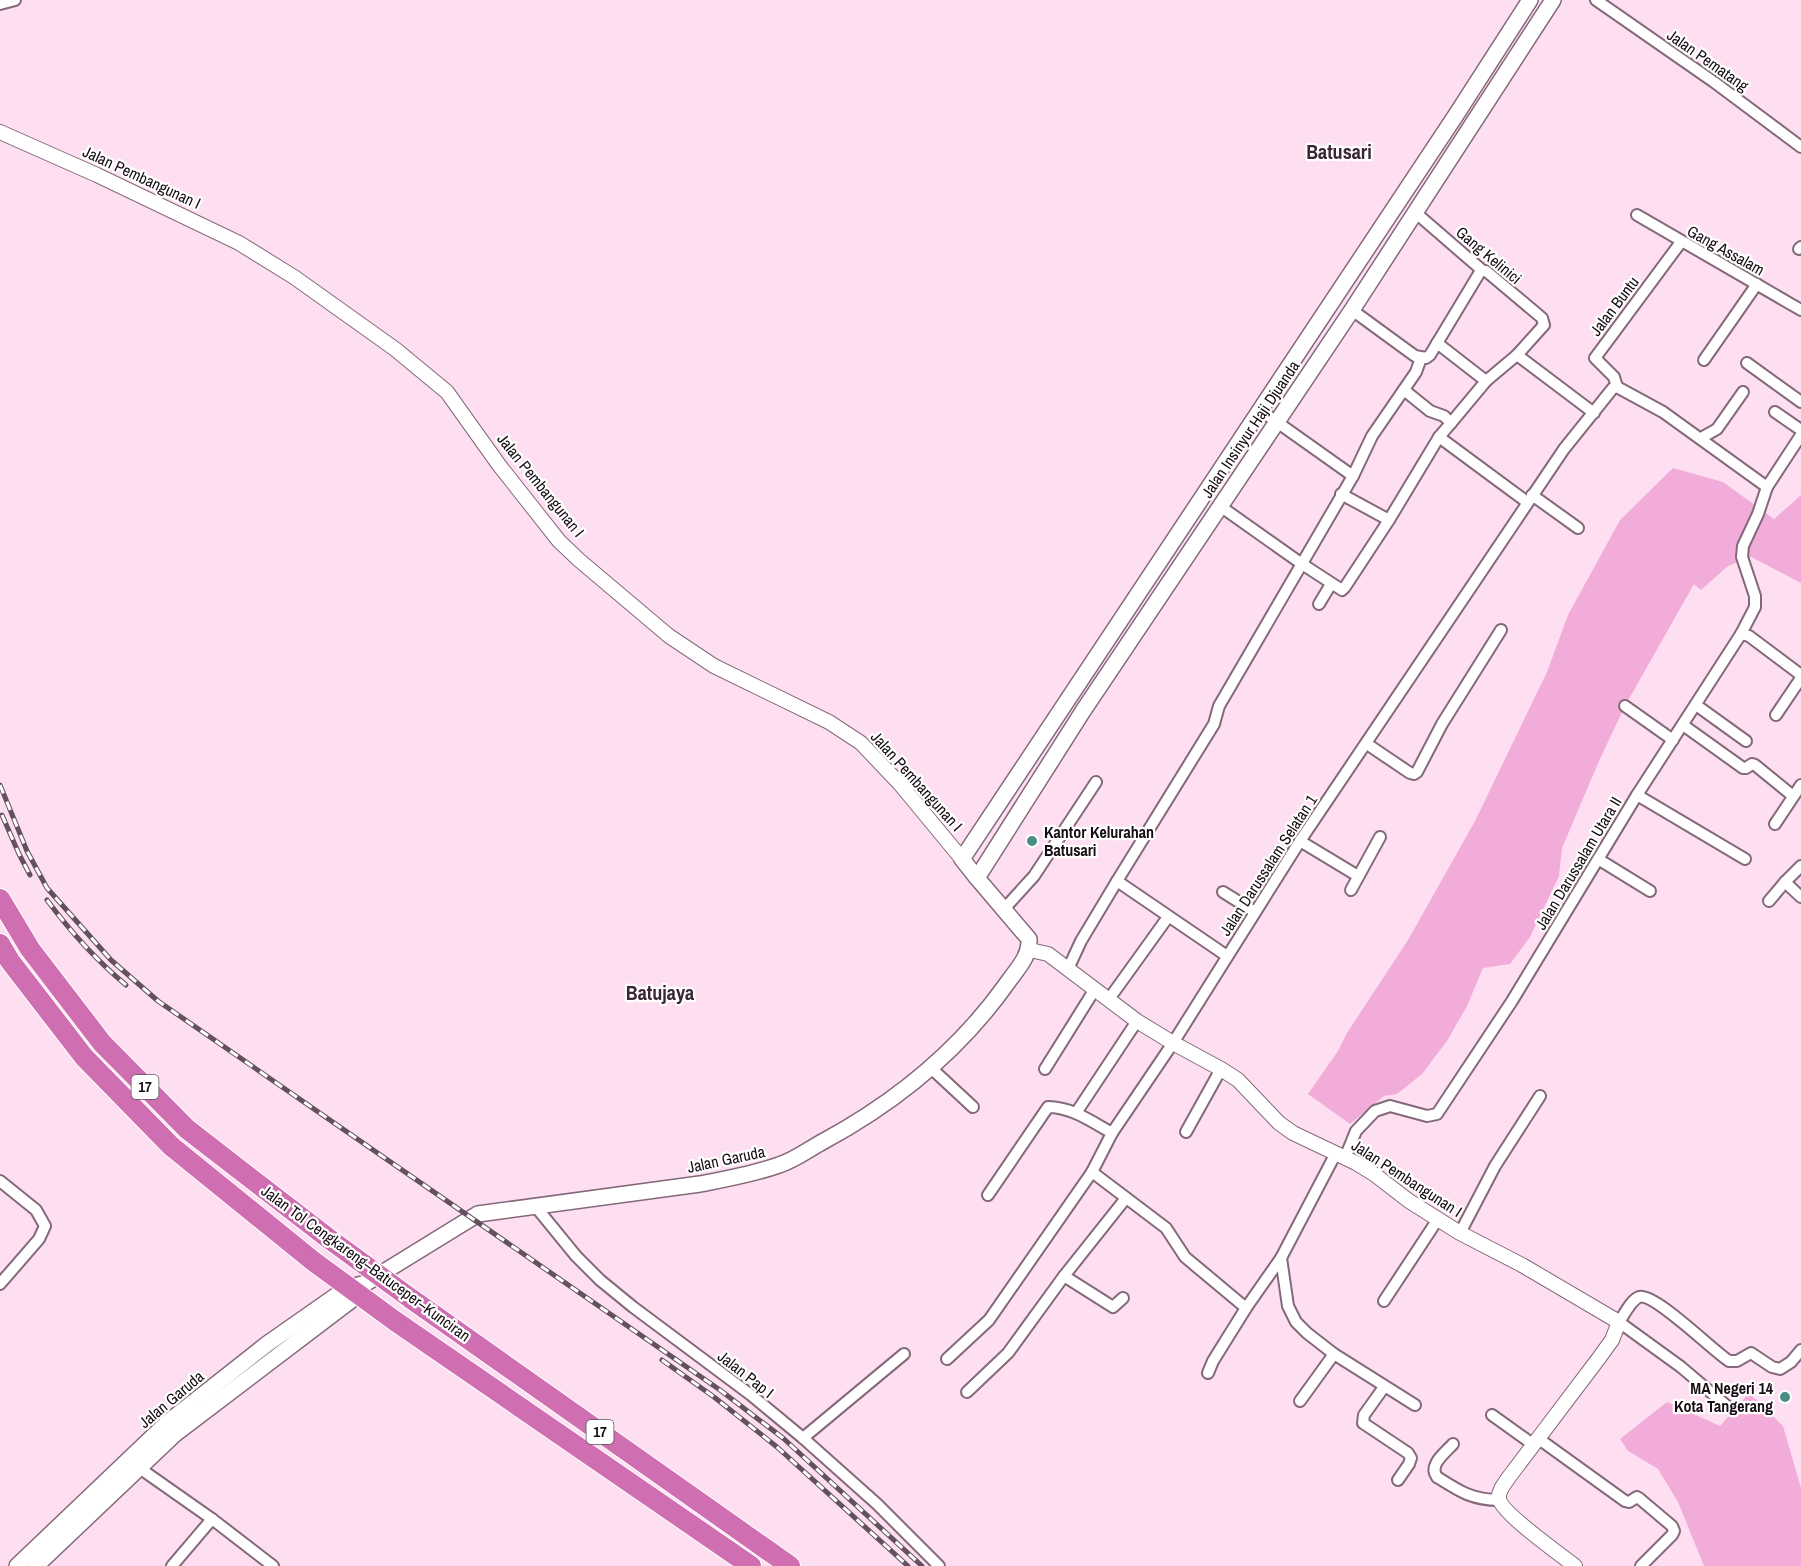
<svg xmlns="http://www.w3.org/2000/svg" width="1801" height="1566" viewBox="0 0 1801 1566" font-family="'Archivo Narrow',sans-serif">
	<rect width="100%" height="100%" fill="#fedff2"/>
	<!-- green -->
	<g fill="#f2acda">
		<path d="M 1673,468 L 1723,482 L 1774,519 L 1801,495 L 1801,583 L 1751,557 L 1728,566 L 1701,590 L 1694,584 L 1625,706 L 1599,761 L 1562,848 L 1559,876 L 1530,937 L 1510,964 L 1483,968 L 1467,1006 L 1447,1041 L 1422,1074 L 1397,1094 L 1384,1096 L 1350,1124 L 1308,1094 L 1338,1051 L 1347,1033 L 1408,940 L 1475,821 L 1547,672 L 1568,615 L 1620,520 Z"/>
		<path d="M 1749,1393 L 1783,1426 L 1801,1488 L 1801,1566 L 1704,1566 L 1678,1502 L 1658,1469 L 1628,1451 L 1620,1439 L 1667,1402 L 1720,1426 Z"/>
	</g>
	<g fill="none" stroke-linecap="round" stroke-linejoin="round">
		<!-- minor casing -->
		<g stroke="#84697a" stroke-width="14">
			<g id="minor">
				<path d="M 1596,0 L 1714,82 L 1801,147"/>
				<path d="M 0,4 L 15,0"/>
				<path d="M 1637,215 L 1801,310"/>
				<path d="M 1799,249 L 1801,247"/>
				<path d="M 1352,310 L 1415,356 L 1426,358 L 1430,355 L 1480,272 L 1483,271"/>
				<path d="M 1437,343 L 1486,381"/>
				<path d="M 1517,355 L 1594,413"/>
				<path d="M 1704,360 L 1757,284"/>
				<path d="M 1747,363 L 1801,402"/>
				<path d="M 1617,387 L 1614,377 L 1595,358 L 1681,242"/>
				<path d="M 1617,387 L 1663,412 L 1767,487"/>
				<path d="M 1404,390 L 1430,411 L 1444,416 L 1451,423 L 1486,381 L 1517,355 L 1544,325 L 1542,318 L 1486,271 L 1483,271 L 1416,213"/>
				<path d="M 1260,410 L 1353,476"/>
				<path d="M 1775,412 L 1801,430"/>
				<path d="M 1439,437 L 1527,502"/>
				<path d="M 1701,438 L 1717,429 L 1743,392"/>
				<path d="M 1341,494 L 1389,520"/>
				<path d="M 1532,495 L 1578,528"/>
				<path d="M 1220,506 L 1302,564 L 1342,590 L 1345,587 L 1389,520 L 1439,437 L 1451,423"/>
				<path d="M 1319,604 L 1331,584"/>
				<path d="M 1741,634 L 1749,636 L 1801,675"/>
				<path d="M 1696,705 L 1746,741"/>
				<path d="M 1625,706 L 1673,740"/>
				<path d="M 1776,715 L 1801,678"/>
				<path d="M 1683,725 L 1743,768 L 1746,768 L 1752,764 L 1755,765 L 1793,796"/>
				<path d="M 1367,744 L 1410,773 L 1414,774 L 1417,772 L 1442,724 L 1501,630"/>
				<path d="M 1637,795 L 1745,859"/>
				<path d="M 1775,824 L 1801,785"/>
				<path d="M 1300,841 L 1358,876"/>
				<path d="M 1598,859 L 1650,891"/>
				<path d="M 1801,866 L 1785,882 L 1801,897"/>
				<path d="M 1117,881 L 1227,956"/>
				<path d="M 1351,890 L 1380,837"/>
				<path d="M 1223,892 L 1255,912"/>
				<path d="M 1769,901 L 1785,882"/>
				<path d="M 1004,909 L 1034,876 L 1096,782"/>
				<path d="M 1068,969 L 1081,941 L 1117,881 L 1214,724 L 1219,706 L 1353,476 L 1372,436 L 1416,372 L 1421,358"/>
				<path d="M 1109,999 L 1168,917"/>
				<path d="M 931,1068 L 973,1107"/>
				<path d="M 1045,1069 L 1095,989"/>
				<path d="M 1076,1113 L 1137,1021"/>
				<path d="M 1186,1132 L 1221,1069"/>
				<path d="M 1345,1158 L 1356,1131 L 1375,1111 L 1390,1106 L 1427,1116 L 1437,1114 L 1512,1001 L 1637,795 L 1741,634 L 1755,607 L 1755,596 L 1742,557 L 1743,546 L 1758,514 L 1767,487 L 1801,435"/>
				<path d="M 1092,1172 L 1166,1228 L 1185,1257 L 1246,1308"/>
				<path d="M 0,1181 L 36,1210 L 45,1226 L 39,1239 L 0,1284"/>
				<path d="M 988,1195 L 1048,1107 C 1072,1107 1092,1122 1112,1133"/>
				<path d="M 536,1207 L 576,1256 L 600,1280 L 633,1307 L 751,1395 L 803,1438 L 877,1504 L 939,1566"/>
				<path d="M 1460,1233 L 1495,1166 L 1540,1096"/>
				<path d="M 1281,1258 L 1288,1306 L 1296,1322 L 1307,1333 L 1334,1354 L 1415,1405"/>
				<path d="M 1064,1276 L 1113,1307 L 1123,1298"/>
				<path d="M 1384,1301 L 1438,1219"/>
				<path d="M 947,1359 L 989,1320 L 1092,1172 L 1112,1133 L 1173,1043 L 1300,841 L 1564,449 L 1613,388 L 1617,387"/>
				<path d="M 1208,1373 L 1213,1361 L 1246,1308 L 1281,1258 L 1336,1153"/>
				<path d="M 1384,1387 L 1364,1415 L 1363,1423 L 1408,1453 L 1411,1458 L 1409,1464 L 1398,1480"/>
				<path d="M 967,1392 L 1008,1353 L 1064,1276 L 1126,1198"/>
				<path d="M 1300,1401 L 1334,1354"/>
				<path d="M 1727,1406 L 1681,1367 L 1619,1322 C 1624,1315 1631,1300 1639,1297 C 1654,1292 1713,1351 1729,1361 L 1737,1361 L 1751,1353 L 1772,1367 L 1780,1369 L 1791,1362 L 1801,1350"/>
				<path d="M 1492,1415 L 1534,1445"/>
				<path d="M 803,1438 L 904,1354"/>
				<path d="M 1539,1439 L 1625,1501 L 1629,1502 L 1637,1497 L 1640,1499 L 1672,1526 L 1674,1531 L 1672,1535 L 1641,1566"/>
				<path d="M 1453,1444 C 1445,1453 1428,1465 1437,1477 C 1459,1491 1472,1500 1499,1500"/>
				<path d="M 138,1467 L 212,1519 L 273,1566"/>
				<path d="M 172,1566 L 212,1519"/>
			</g>
		</g>
		<!-- tertiary casing -->
		<g stroke="#84697a" stroke-width="16">
			<g id="tertiary">
				<path d="M 0,132 L 97,175 L 239,243 L 294,277 L 395,349 L 447,392 L 499,465 L 559,541 L 579,560 L 669,636 L 714,666 L 829,722 L 861,743 L 900,784 L 962,859"/>
				<path d="M 1030,950 L 1048,954 L 1137,1021 L 1173,1043 L 1221,1069 L 1238,1080 L 1279,1123 L 1293,1133 L 1356,1163 L 1374,1174 L 1409,1201 L 1460,1233 L 1522,1265 L 1619,1322 L 1612,1340 L 1599,1358 L 1509,1477 C 1505,1483 1498,1491 1499,1498 C 1500,1512 1561,1555 1575,1566"/>
			</g>
		</g>
		<!-- secondary casing -->
		<g stroke="#84697a" stroke-width="18">
			<g id="secondary">
				<path d="M 977,878 L 1083,711 L 1352,310 L 1553,0"/>
				<path d="M 17,1566 L 167,1423 L 267,1344 L 347,1288 L 366,1283 L 478,1214 L 700,1184 C 726,1179 754,1174 779,1165 C 795,1160 809,1149 824,1141 C 896,1102 960,1050 1008,982 C 1018,968 1030,956 1029,939 L 977,878 L 962,859 L 1456,115 L 1530,0"/>
				<path d="M 36,1566 L 175,1434 L 354,1298 L 364,1285"/>
			</g>
		</g>
		<!-- motorway casing -->
		<g stroke="#fff" stroke-width="22">
			<g id="motorway">
				<path d="M 0,899 L 30,949 L 102,1043 L 187,1129 L 328,1238"/>
				<path d="M 0,944 L 10,961 L 84,1057 L 171,1146 L 313,1261"/>
				<path d="M 410,1298 L 790,1566"/>
				<path d="M 395,1321 L 751,1566"/>
			</g>
		</g>
		<!-- minor -->
		<use href="#minor" stroke="#fff" stroke-width="10"/>
		<!-- tertiary -->
		<use href="#tertiary" stroke="#fff" stroke-width="14"/>
		<!-- secondary -->
		<use href="#secondary" stroke="#fff" stroke-width="15"/>
		<!-- motorway -->
		<use href="#motorway" stroke="#cf6eb1" stroke-width="20"/>
		<!-- rail casing -->
		<g stroke="#63525d" stroke-width="5">
			<g id="rail">
				<path d="M 0,785 L 27,851 L 47,888 L 111,960 L 158,1001 L 720,1390 L 783,1438 L 922,1566"/>
				<path d="M 2,815 L 19,854 L 30,875"/>
				<path d="M 47,900 C 70,931 96,960 126,985"/>
				<path d="M 662,1360 L 714,1397 L 777,1447 L 908,1566"/>
			</g>
		</g>
		<!-- rail -->
		<use href="#rail" stroke="#fff" stroke-width="3" stroke-dasharray="9" stroke-linecap="butt"/>
		<!-- motorway-bridge casing -->
		<g stroke="#fff" stroke-width="22" stroke-linecap="butt">
			<g id="motorway-bridge">
				<path d="M 328,1238 L 410,1298"/>
				<path d="M 313,1261 L 395,1321"/>
			</g>
		</g>
		<!-- motorway-bridge -->
		<use href="#motorway-bridge" stroke="#cf6eb1" stroke-width="20"/>
	</g>
	<!-- markers -->
	<g fill="#488e86" stroke="#fff" stroke-width="2">
		<circle cx="1032" cy="841" r="6"/>
		<circle cx="1785" cy="1397" r="6"/>
	</g>
	<g text-anchor="middle" stroke-width="4.5" stroke-linejoin="round" paint-order="stroke">
		<!-- shield labels -->
		<g fill="#fff" stroke="#5d565a" stroke-width="1.5">
			<rect x="131.5" y="1075" width="27" height="24" rx="4.5"/>
			<rect x="586.5" y="1420" width="27" height="24" rx="4.5"/>
		</g>
		<g font-size="15" font-weight="bold" fill="#170d14">
			<text x="145" y="1092">17</text>
			<text x="600" y="1437">17</text>
		</g>
		<!-- street labels -->
		<g font-size="16" fill="#170d14" stroke="#fff">
			<text transform="translate(1708 60) rotate(35)" y="6">Jalan Pematang</text>
			<text transform="translate(142 177) rotate(25)" y="6">Jalan Pembangunan I</text>
			<text transform="translate(1726 250) rotate(29)" y="6">Gang Assalam</text>
			<text transform="translate(1489 255) rotate(40)" y="6">Gang Kelinici</text>
			<text transform="translate(1614 306) rotate(-53)" y="6">Jalan Buntu</text>
			<text transform="translate(1250 429) rotate(-56)" y="6">Jalan Insinyur Haji Djuanda</text>
			<text transform="translate(541 485) rotate(51)" y="6">Jalan Pembangunan I</text>
			<text transform="translate(917 781) rotate(48)" y="6">Jalan Pembangunan I</text>
			<text transform="translate(1578 863) rotate(-59)" y="6">Jalan Darussalam Utara II</text>
			<text transform="translate(1268 865) rotate(-57)" y="6">Jalan Darussalam Selatan 1</text>
			<text transform="translate(726 1159) rotate(-12)" y="6">Jalan Garuda</text>
			<text transform="translate(1407 1178) rotate(33)" y="6">Jalan Pembangunan I</text>
			<text transform="translate(366 1263) rotate(36)" y="6">Jalan Tol Cengkareng–Batuceper–Kunciran</text>
			<text transform="translate(746 1374) rotate(38)" y="6">Jalan Pap I</text>
			<text transform="translate(171 1399) rotate(-40)" y="6">Jalan Garuda</text>
		</g>
		<!-- poi labels -->
		<g font-size="16" font-weight="bold" fill="#170d14" stroke="#fff" text-anchor="start">
			<text x="1044" y="838">Kantor Kelurahan<tspan x="1044" dy="18">Batusari</tspan></text>
			<text x="1773" y="1394" text-anchor="end">MA Negeri 14<tspan x="1773" dy="18">Kota Tangerang</tspan></text>
		</g>
		<!-- quarter labels -->
		<g font-size="20" font-weight="bold" fill="#3c2635" stroke="#fff">
			<text x="1339" y="159">Batusari</text>
			<text x="660" y="1000">Batujaya</text>
		</g>
	</g>
</svg>
